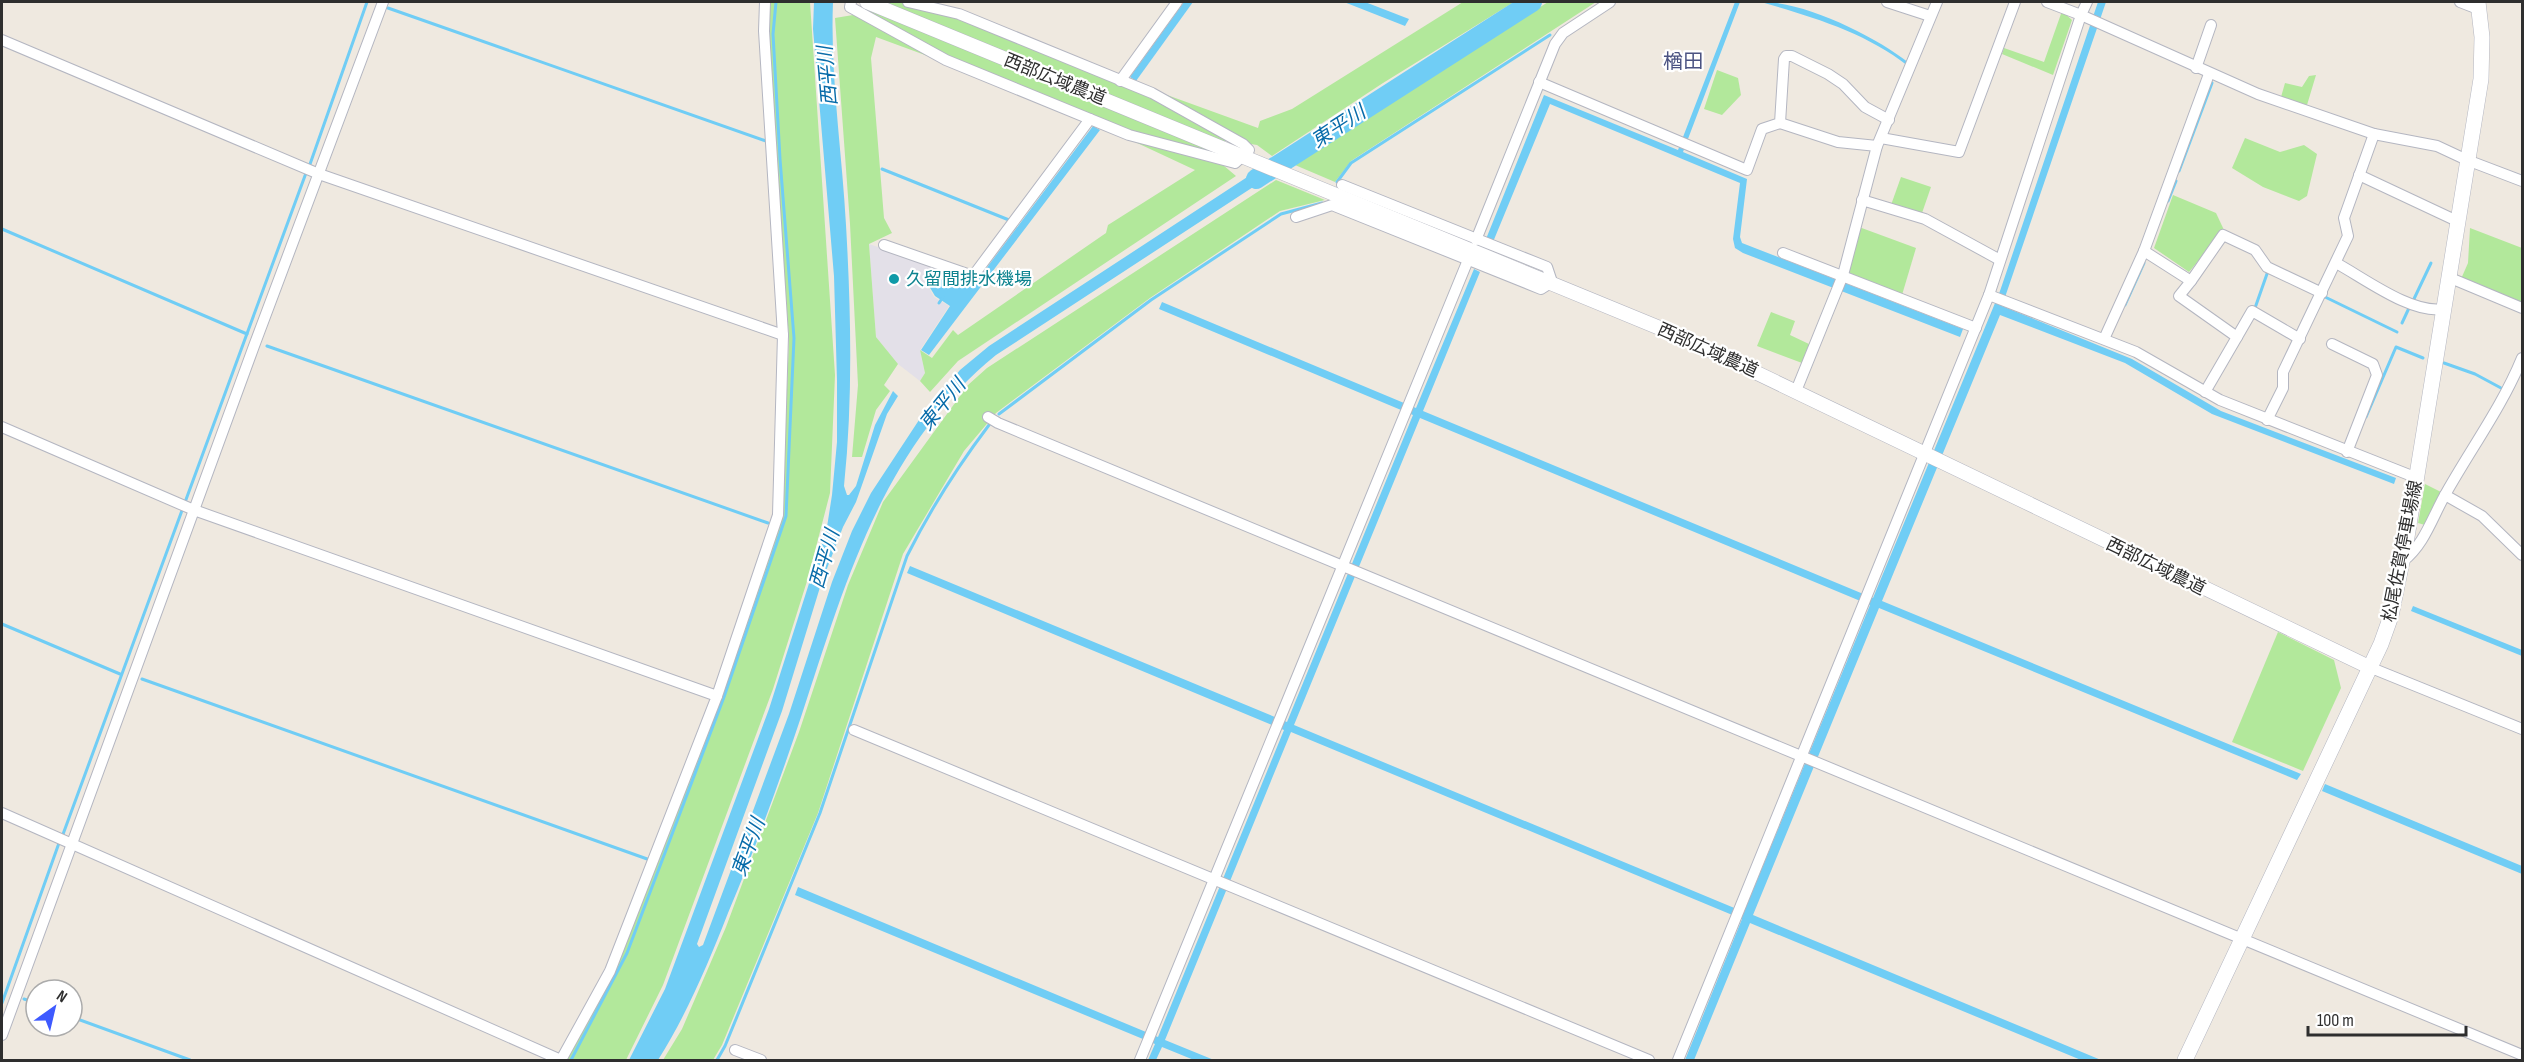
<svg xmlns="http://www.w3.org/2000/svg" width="2524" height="1062" viewBox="0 0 2524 1062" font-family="'Sofia Sans Condensed','Noto Sans JP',sans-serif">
	<rect width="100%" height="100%" fill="#efe9e0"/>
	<!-- industrial -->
	<path fill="#e3e0e8" d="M 869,244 L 940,268 L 928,286 L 934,297 L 949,306 L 920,350 L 925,373 L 920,381 L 898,364 L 876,337 Z"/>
	<!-- green -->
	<g fill="#b2e89b">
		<path d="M 771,2 L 810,2 L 835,375 L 830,493 L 808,578 L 773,689 L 663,985 L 626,1060 L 566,1060 L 613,973 L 782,515 L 789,339 L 767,33 Z"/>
		<path d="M 867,2 L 933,2 L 1152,99 L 1167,95 L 1258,128 L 1260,121 L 1292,109 L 1463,2 L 1514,2 L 1383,83 L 1272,156 L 1257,145 L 1226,140 L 1217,152 L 1223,165 L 1236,176 L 958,361 L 930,392 L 920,381 L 925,373 L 920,350 L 932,358 L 953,330 L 958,335 L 1106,233 L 1108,225 L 1195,170 L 1135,142 L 1134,132 L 876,37 L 871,58 L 884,218 L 892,233 L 869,244 L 876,337 L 898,364 L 884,385 L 890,391 L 876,410 L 862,457 L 852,457 L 858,385 L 850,224 L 835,18 L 853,15 L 864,19 Z"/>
		<path d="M 1548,2 L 1596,2 L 1351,161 L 1335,182 L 1295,165 Z"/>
		<path d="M 2062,11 L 2072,20 L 2053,75 L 2002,54 L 2004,48 L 2044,62 Z"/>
		<path d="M 1717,70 L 1738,78 L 1741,95 L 1722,115 L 1704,109 Z"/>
		<path d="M 2316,75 L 2307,105 L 2281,97 L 2285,83 L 2302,87 L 2309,76 Z"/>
		<path d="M 2245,138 L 2280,152 L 2304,145 L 2317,154 L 2307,196 L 2299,201 L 2263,187 L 2232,168 Z"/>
		<path d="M 1901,177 L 1931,187 L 1922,213 L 1891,205 Z"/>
		<path d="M 1276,180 L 1325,200 L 1280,211 L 1150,298 L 996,413 L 964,451 L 903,554 L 818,813 L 722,1045 L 713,1060 L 663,1060 L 682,1029 L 726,927 L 799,732 L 848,585 L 883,502 L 968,385 L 987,368 Z"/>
		<path d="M 2173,195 L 2216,213 L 2224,230 L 2189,272 L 2154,248 Z"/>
		<path d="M 1859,227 L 1916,248 L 1902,295 L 1846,273 Z"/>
		<path d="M 2470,228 L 2522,248 L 2522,305 L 2461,279 L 2468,263 Z"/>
		<path d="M 1771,312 L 1795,321 L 1790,335 L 1809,344 L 1802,363 L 1757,346 Z"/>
		<path d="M 2425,484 L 2441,492 L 2425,525 L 2418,523 Z"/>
		<path d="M 2278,632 L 2334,660 L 2341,688 L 2303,771 L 2232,742 Z"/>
	</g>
	<!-- water -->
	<g fill="#70cdf5" fill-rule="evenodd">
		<path d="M 814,2 L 833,2 C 830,76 842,150 846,225 C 851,312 853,399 844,486 L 847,495 L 849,495 L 856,486 L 875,425 L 893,391 L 898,396 L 887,414 L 856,502 L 843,527 L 821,584 L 782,711 L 697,944 L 699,947 L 703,945 L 789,714 L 832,582 L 852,531 L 871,493 L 919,420 L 960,370 L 989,346 L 1258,170 L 1270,176 L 996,355 C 882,448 845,584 801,717 C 779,783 755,849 728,913 C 708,964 687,1014 658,1060 L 629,1060 L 665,989 L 769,709 L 827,527 L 832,495 L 837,442 L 837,381 L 834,276 L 813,29 Z"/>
		<path d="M 1184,2 L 1193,2 L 1136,81 L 1130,77 Z"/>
		<path d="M 1344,2 L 1365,2 L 1409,19 L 1405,26 Z"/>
		<path d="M 1735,2 L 1740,2 L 1683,152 L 1747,179 L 1740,237 L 1742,243 L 1963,329 L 1960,337 L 1743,253 L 1735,248 L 1733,239 L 1740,183 L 1550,104 L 1493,242 L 1486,239 L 1544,95 L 1678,150 Z"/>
		<path d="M 1761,2 C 1804,1 1875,36 1909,63 L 1908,66 C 1865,32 1812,17 1761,2 Z"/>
		<path d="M 2098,2 L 2106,2 L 2002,306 L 2132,359 L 2221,411 L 2396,478 L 2394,484 L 2212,414 L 2125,363 L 2000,315 L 1882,601 L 2301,774 L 2297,780 L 1879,608 L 1753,915 L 2101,1060 L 2081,1060 L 1750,923 L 1694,1060 L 1685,1060 L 1742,919 L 1291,732 L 1165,1040 L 1214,1060 L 1194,1060 L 1162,1047 L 1156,1060 L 1148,1060 L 1155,1044 L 795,895 L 798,887 L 1158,1037 L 1284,730 L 907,573 L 910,566 L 1287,722 L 1413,415 L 1159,309 L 1162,302 L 1416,408 L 1474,269 L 1480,272 L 1423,411 L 1873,598 L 2000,291 ZM 1420,418 L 1870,605 L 1744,912 L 1294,725 Z"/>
		<path d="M 1093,126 L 1100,130 L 929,355 L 921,350 L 950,306 L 935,296 L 929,286 L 935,277 L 958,286 L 962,282 L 973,286 Z"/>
		<path d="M 2413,606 L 2522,650 L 2522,656 L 2411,611 Z"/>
		<path d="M 2325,784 L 2522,866 L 2522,874 L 2322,791 Z"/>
	</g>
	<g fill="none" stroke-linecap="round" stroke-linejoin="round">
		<!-- stream -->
		<g stroke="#70cdf5" stroke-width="3">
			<path d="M 388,8 L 766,141"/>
			<path d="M 309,167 L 367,2"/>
			<path d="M 882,169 L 1009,220"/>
			<path d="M 2179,171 L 2212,83"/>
			<path d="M 1337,182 L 1351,163 L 1550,35"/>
			<path d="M 2168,201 L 2176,181"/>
			<path d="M 2,229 L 247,334"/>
			<path d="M 2323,296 L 2397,332"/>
			<path d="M 2413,301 L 2431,263"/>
			<path d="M 939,303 L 943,297"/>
			<path d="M 2125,305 L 2144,263"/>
			<path d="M 2255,308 L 2268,271"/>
			<path d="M 2402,323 L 2409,308"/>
			<path d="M 267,346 L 768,523"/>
			<path d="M 2444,363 L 2475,374 L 2501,388"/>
			<path d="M 999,414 L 1151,300 L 1281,214 L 1322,203"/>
			<path d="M 2366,417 L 2396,347 L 2423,358"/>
			<path d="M 2,624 L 120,674"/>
			<path d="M 142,679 L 650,860"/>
			<path d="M 62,837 L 306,173"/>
			<path d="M 24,999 L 36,1003"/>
			<path d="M 2,1003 L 59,843"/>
			<path d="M 72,1017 L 190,1060"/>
			<path d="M 571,1060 L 627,953 L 724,697 L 786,516 L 794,338 L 780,159 L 773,34 L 776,2"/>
			<path d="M 717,1060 L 725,1046 L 820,813 L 907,556 C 930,510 958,466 989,425"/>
		</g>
		<!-- river -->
		<path stroke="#70cdf5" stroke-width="20" d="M 1256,179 L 1532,2"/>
		<!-- minor casing -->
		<g stroke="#b4b6c1" stroke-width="12">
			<g id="minor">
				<path d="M 851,2 L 850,7 L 946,60 L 1129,135 L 1235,163 L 1249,150 L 1243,144 L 1152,93 L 959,14 L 908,2"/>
				<path d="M 1887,2 L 1930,16"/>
				<path d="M 2087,2 L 2081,15 L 2258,94 L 2374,134 L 2437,146 L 2467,160 L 2522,181"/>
				<path d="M 2460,2 L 2478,9"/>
				<path d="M 2,40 L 319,174 L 783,335"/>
				<path d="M 2196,68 L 2211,25"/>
				<path d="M 1120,81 L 1177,2"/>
				<path d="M 1539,82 L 1747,170 L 1762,129 L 1780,123 L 1784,59 L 1786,56 L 1792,56 L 1828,74 L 1843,84 L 1865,107 L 1889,120"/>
				<path d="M 1780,123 L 1838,142 L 1877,146"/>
				<path d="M 1881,138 L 1959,152 L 2015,2"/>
				<path d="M 2359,175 L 2457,221"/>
				<path d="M 1862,200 L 1925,219 L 2000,260"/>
				<path d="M 1296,217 L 1332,205 L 1541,289 L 1552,282 L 1547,267 L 1342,185"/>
				<path d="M 1476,240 L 1555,44 L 1563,33 L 1610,2"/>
				<path d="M 884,245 L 973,276 L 1090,119"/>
				<path d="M 2144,251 L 2191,281 L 2223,235 L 2255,250 L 2267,267 L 2322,293"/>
				<path d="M 1783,253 L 1976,328"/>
				<path d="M 2336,263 C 2364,278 2411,314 2443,309"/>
				<path d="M 2448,277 L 2522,308"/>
				<path d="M 2191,281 L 2179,296 L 2237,337 L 2205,392"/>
				<path d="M 1989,295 L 2136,352 L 2220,400 L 2417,478"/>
				<path d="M 2237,337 L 2252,311 L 2300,339"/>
				<path d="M 2104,339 L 2144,251 L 2209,74"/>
				<path d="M 2332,344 L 2373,364 L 2377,375 L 2347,452"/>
				<path d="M 1796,391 L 1843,275 L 1877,146 L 1937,2"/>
				<path d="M 988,417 L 998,423 L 2522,1055"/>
				<path d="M 2267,420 L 2283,388 L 2283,372 L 2348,236 L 2344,218 L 2374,134"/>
				<path d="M 2,427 L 194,510 L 717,696 L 610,971 L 561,1060"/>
				<path d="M 2445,495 L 2482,516 L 2522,555"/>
				<path d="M 2403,561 C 2424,545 2432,518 2445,495 C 2470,450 2502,407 2522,358"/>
				<path d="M 2369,667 L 2522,729"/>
				<path d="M 717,696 L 778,515 L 783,335 L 764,31 L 765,2"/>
				<path d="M 854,730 L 1649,1060"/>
				<path d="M 2,813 L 561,1060"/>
				<path d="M 2,1035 L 254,346 L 383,2"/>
				<path d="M 735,1050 L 761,1060"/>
				<path d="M 1140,1060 L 1468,260"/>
				<path d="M 1678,1060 L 1989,295 L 2081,15 L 2047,2"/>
			</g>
		</g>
		<!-- tertiary casing -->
		<g stroke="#b4b6c1" stroke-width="15">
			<path id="tertiary" d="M 867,2 L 1684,338 L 2369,667"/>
		</g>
		<!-- secondary casing -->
		<g stroke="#b4b6c1" stroke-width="16">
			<path id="secondary" d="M 2185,1060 L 2381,644 L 2391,616 L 2407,537 L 2481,79 L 2482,37 L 2478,2"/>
		</g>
		<!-- minor -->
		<use href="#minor" stroke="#fff" stroke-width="10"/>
		<!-- tertiary -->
		<use href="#tertiary" stroke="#fff" stroke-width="14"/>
		<!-- secondary -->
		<use href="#secondary" stroke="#fff" stroke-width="15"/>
	</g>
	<!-- markers -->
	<circle fill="#0f9aa8" stroke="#fff" stroke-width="2" cx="894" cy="279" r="6"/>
	<g text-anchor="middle" stroke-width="4.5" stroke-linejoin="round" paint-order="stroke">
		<!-- street labels -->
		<g font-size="18" fill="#2e2e2e" stroke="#fff">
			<text transform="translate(1055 79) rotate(22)" y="6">西部広域農道</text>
			<text transform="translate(1708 350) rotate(24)" y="6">西部広域農道</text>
			<text transform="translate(2402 551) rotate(-79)" y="6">松尾佐賀停車場線</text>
			<text transform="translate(2156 566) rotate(26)" y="6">西部広域農道</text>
		</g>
		<!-- culture labels -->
		<g font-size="18" fill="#0d838f" stroke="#fff" text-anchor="start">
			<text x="906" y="285">久留間排水機場</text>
		</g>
		<!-- neighbourhood labels -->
		<g font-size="20" fill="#4b5382" stroke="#fff">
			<text x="1683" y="68">楢田</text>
		</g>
		<!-- water labels -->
		<g font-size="20" font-style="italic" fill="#076ba9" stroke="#fff">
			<text transform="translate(827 76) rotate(-95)" y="7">西平川</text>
			<text transform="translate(1338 126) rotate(-33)" y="7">東平川</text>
			<text transform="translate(942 404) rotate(-51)" y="7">東平川</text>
			<text transform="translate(824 559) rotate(-74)" y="7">西平川</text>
			<text transform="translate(748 847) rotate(-70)" y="7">東平川</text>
		</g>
	</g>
	<!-- border -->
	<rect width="2524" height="1062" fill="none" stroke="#2e2e2e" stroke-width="6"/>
	<!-- north arrow -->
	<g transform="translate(54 1008) rotate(34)"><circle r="28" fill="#ffffff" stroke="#ababab" stroke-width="1.5"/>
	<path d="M0-4.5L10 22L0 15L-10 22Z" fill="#3e5aff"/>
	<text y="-9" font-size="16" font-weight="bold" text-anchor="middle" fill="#2e2e2e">N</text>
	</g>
	<!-- scale -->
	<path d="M2308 1026v9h158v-9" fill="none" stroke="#2e2e2e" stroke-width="3"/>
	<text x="2317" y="1026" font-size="18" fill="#2e2e2e" stroke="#ffffff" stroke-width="4.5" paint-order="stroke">100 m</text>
</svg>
